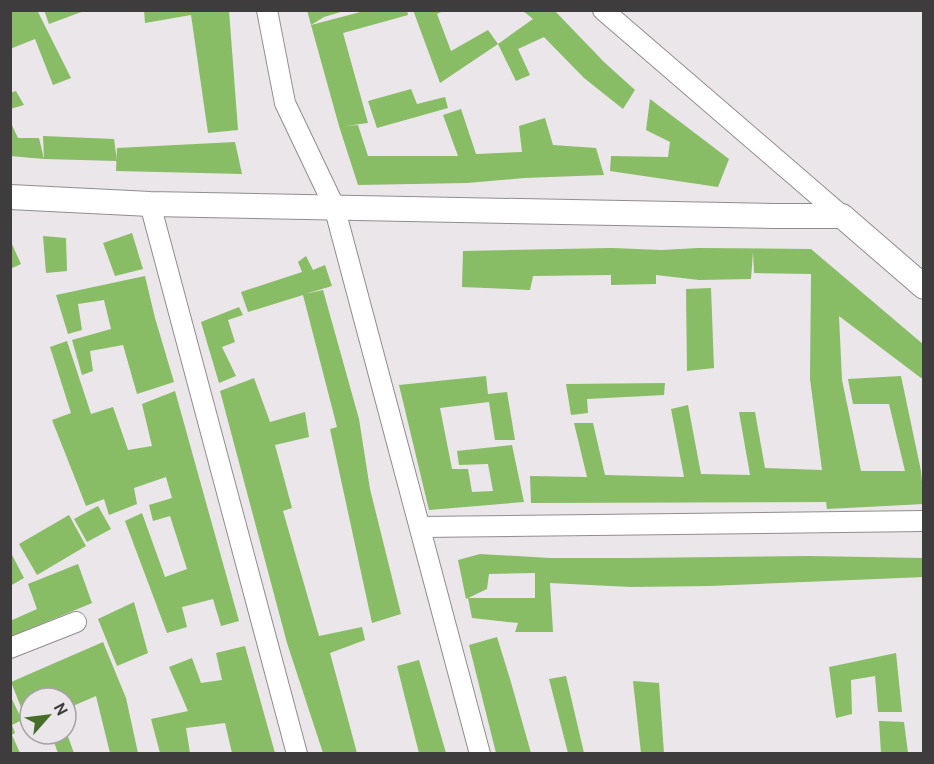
<svg xmlns="http://www.w3.org/2000/svg" width="934" height="764" viewBox="0 0 934 764" font-family="Cabin,sans-serif">
	<rect width="100%" height="100%" fill="#ebe6e9"/>
	<!-- building -->
	<g fill="#88bc65">
		<path d="M 13,10 L 37,10 L 71,78 L 53,85 L 35,39 L 10,49 L 10,12 Z"/>
		<path d="M 44,10 L 84,10 L 84,11 L 49,24 Z"/>
		<path d="M 144,10 L 229,10 L 238,130 L 208,133 L 191,15 L 145,23 Z"/>
		<path d="M 307,10 L 344,10 L 344,11 L 324,17 L 311,25 Z"/>
		<path d="M 368,10 L 407,10 L 408,15 L 343,33 L 368,123 L 345,126 L 358,125 L 368,156 L 458,156 L 443,115 L 461,109 L 476,154 L 522,152 L 519,126 L 545,118 L 553,145 L 596,148 L 604,175 L 524,178 L 467,183 L 358,185 L 339,126 L 311,25 Z"/>
		<path d="M 413,10 L 445,10 L 437,14 L 451,51 L 488,30 L 498,44 L 440,83 Z"/>
		<path d="M 522,10 L 554,10 L 604,62 L 635,90 L 623,109 L 584,78 L 544,37 L 518,49 L 530,75 L 516,81 L 498,44 L 533,19 Z"/>
		<path d="M 411,89 L 417,104 L 445,97 L 448,108 L 377,128 L 368,101 Z"/>
		<path d="M 16,91 L 24,105 L 10,109 L 10,93 Z"/>
		<path d="M 650,99 L 729,159 L 718,187 L 610,171 L 611,156 L 668,157 L 670,142 L 646,130 Z"/>
		<path d="M 10,121 L 18,138 L 39,138 L 44,159 L 10,156 Z"/>
		<path d="M 43,136 L 114,139 L 117,161 L 44,159 Z"/>
		<path d="M 235,142 L 242,174 L 116,171 L 117,148 Z"/>
		<path d="M 132,233 L 143,269 L 115,276 L 103,243 Z"/>
		<path d="M 43,236 L 66,238 L 67,271 L 46,273 Z"/>
		<path d="M 10,240 L 21,264 L 10,269 Z"/>
		<path d="M 612,248 L 662,250 L 698,248 L 811,249 L 924,345 L 924,377 L 921,378 L 839,316 L 842,380 L 861,471 L 905,471 L 889,404 L 853,404 L 848,379 L 901,376 L 921,471 L 924,504 L 827,509 L 826,502 L 531,503 L 530,476 L 587,477 L 574,423 L 593,423 L 605,475 L 684,477 L 671,409 L 688,405 L 701,474 L 750,475 L 739,412 L 755,412 L 765,468 L 822,470 L 810,379 L 811,274 L 754,273 L 753,252 L 751,279 L 699,280 L 656,275 L 656,284 L 611,285 L 611,275 L 533,276 L 530,290 L 462,287 L 463,251 Z"/>
		<path d="M 306,256 L 313,270 L 325,265 L 332,286 L 305,294 L 323,290 L 359,419 L 370,489 L 401,614 L 372,623 L 330,429 L 337,427 L 303,295 L 248,312 L 241,292 L 302,272 L 298,262 Z"/>
		<path d="M 145,276 L 155,318 L 174,382 L 137,394 L 123,345 L 90,351 L 93,371 L 82,375 L 72,340 L 111,329 L 104,300 L 78,304 L 82,330 L 68,334 L 56,295 Z"/>
		<path d="M 711,288 L 714,368 L 687,371 L 686,289 Z"/>
		<path d="M 239,307 L 243,315 L 228,320 L 235,342 L 222,347 L 236,376 L 219,383 L 201,322 Z"/>
		<path d="M 67,341 L 91,414 L 113,407 L 128,450 L 152,446 L 142,404 L 175,391 L 239,621 L 221,626 L 213,599 L 182,607 L 187,627 L 167,633 L 125,521 L 142,513 L 165,577 L 187,569 L 170,516 L 153,521 L 149,505 L 172,498 L 166,477 L 134,488 L 137,504 L 109,515 L 104,499 L 86,506 L 52,420 L 71,413 L 50,347 Z"/>
		<path d="M 486,376 L 488,394 L 507,392 L 515,440 L 495,440 L 489,402 L 440,408 L 452,469 L 468,469 L 472,492 L 493,491 L 488,464 L 459,465 L 457,451 L 512,445 L 524,502 L 429,510 L 399,385 Z"/>
		<path d="M 254,378 L 270,422 L 305,412 L 309,437 L 275,445 L 292,508 L 283,511 L 319,636 L 362,627 L 365,640 L 330,653 L 357,753 L 323,753 L 287,643 L 220,391 Z"/>
		<path d="M 665,383 L 664,395 L 587,399 L 588,413 L 571,415 L 566,384 Z"/>
		<path d="M 98,506 L 111,529 L 87,542 L 74,519 Z"/>
		<path d="M 69,515 L 86,546 L 37,575 L 19,544 Z"/>
		<path d="M 10,551 L 24,578 L 10,586 Z"/>
		<path d="M 480,554 L 550,558 L 632,558 L 809,556 L 924,558 L 924,577 L 709,586 L 631,587 L 550,583 L 553,632 L 515,632 L 518,623 L 472,618 L 468,598 L 535,598 L 535,573 L 489,574 L 487,589 L 466,599 L 458,560 Z"/>
		<path d="M 78,564 L 92,603 L 10,637 L 10,621 L 37,609 L 28,584 Z"/>
		<path d="M 134,602 L 148,653 L 117,666 L 98,619 Z"/>
		<path d="M 497,637 L 510,679 L 531,753 L 496,753 L 469,645 Z"/>
		<path d="M 103,642 L 126,698 L 138,753 L 110,753 L 96,696 L 66,709 L 66,698 L 30,698 L 30,725 L 28,725 L 11,682 Z"/>
		<path d="M 245,646 L 275,753 L 232,753 L 225,723 L 186,728 L 190,753 L 160,753 L 151,719 L 188,711 L 169,667 L 192,658 L 201,683 L 222,680 L 216,653 Z"/>
		<path d="M 896,653 L 902,712 L 878,712 L 875,676 L 851,680 L 852,714 L 836,718 L 829,667 Z"/>
		<path d="M 419,660 L 446,753 L 419,753 L 397,666 Z"/>
		<path d="M 566,676 L 584,753 L 568,753 L 549,679 Z"/>
		<path d="M 633,681 L 659,683 L 664,753 L 641,753 Z"/>
		<path d="M 10,695 L 22,720 L 12,725 L 15,733 L 12,735 L 20,753 L 10,753 Z"/>
		<path d="M 879,721 L 904,722 L 908,753 L 881,753 Z"/>
		<path d="M 51,734 L 67,734 L 74,753 L 58,753 Z"/>
	</g>
	<g fill="none" stroke-linecap="round" stroke-linejoin="round">
		<!-- minor casing -->
		<g stroke="#918d8f" stroke-width="22">
			<g id="minor">
				<path d="M 267,10 L 285,103 L 334,206 L 480,754"/>
				<path d="M 603,10 L 842,216"/>
				<path d="M 150,204 L 297,754"/>
				<path d="M 420,527 L 924,521"/>
				<path d="M 10,648 L 76,622"/>
			</g>
		</g>
		<!-- tertiary casing -->
		<g stroke="#918d8f" stroke-width="26">
			<path id="tertiary" d="M 10,197 L 150,204 L 775,216 L 842,216 L 924,287"/>
		</g>
		<!-- minor -->
		<use href="#minor" stroke="#fff" stroke-width="20"/>
		<!-- tertiary -->
		<use href="#tertiary" stroke="#fff" stroke-width="24"/>
	</g>
	<!-- border -->
	<rect width="934" height="764" fill="none" stroke="#3e3c3d" stroke-width="24"/>
	<!-- north arrow -->
	<g transform="translate(48 716) rotate(62)"><circle r="28" fill="#ebe6e9" stroke="#a6a2a4" stroke-width="1.5"/>
	<path d="M0-4.5L10 22L0 15L-10 22Z" fill="#466e29"/>
	<text y="-9" font-size="16" font-weight="bold" text-anchor="middle" fill="#3e3c3d">N</text>
	</g>
</svg>
